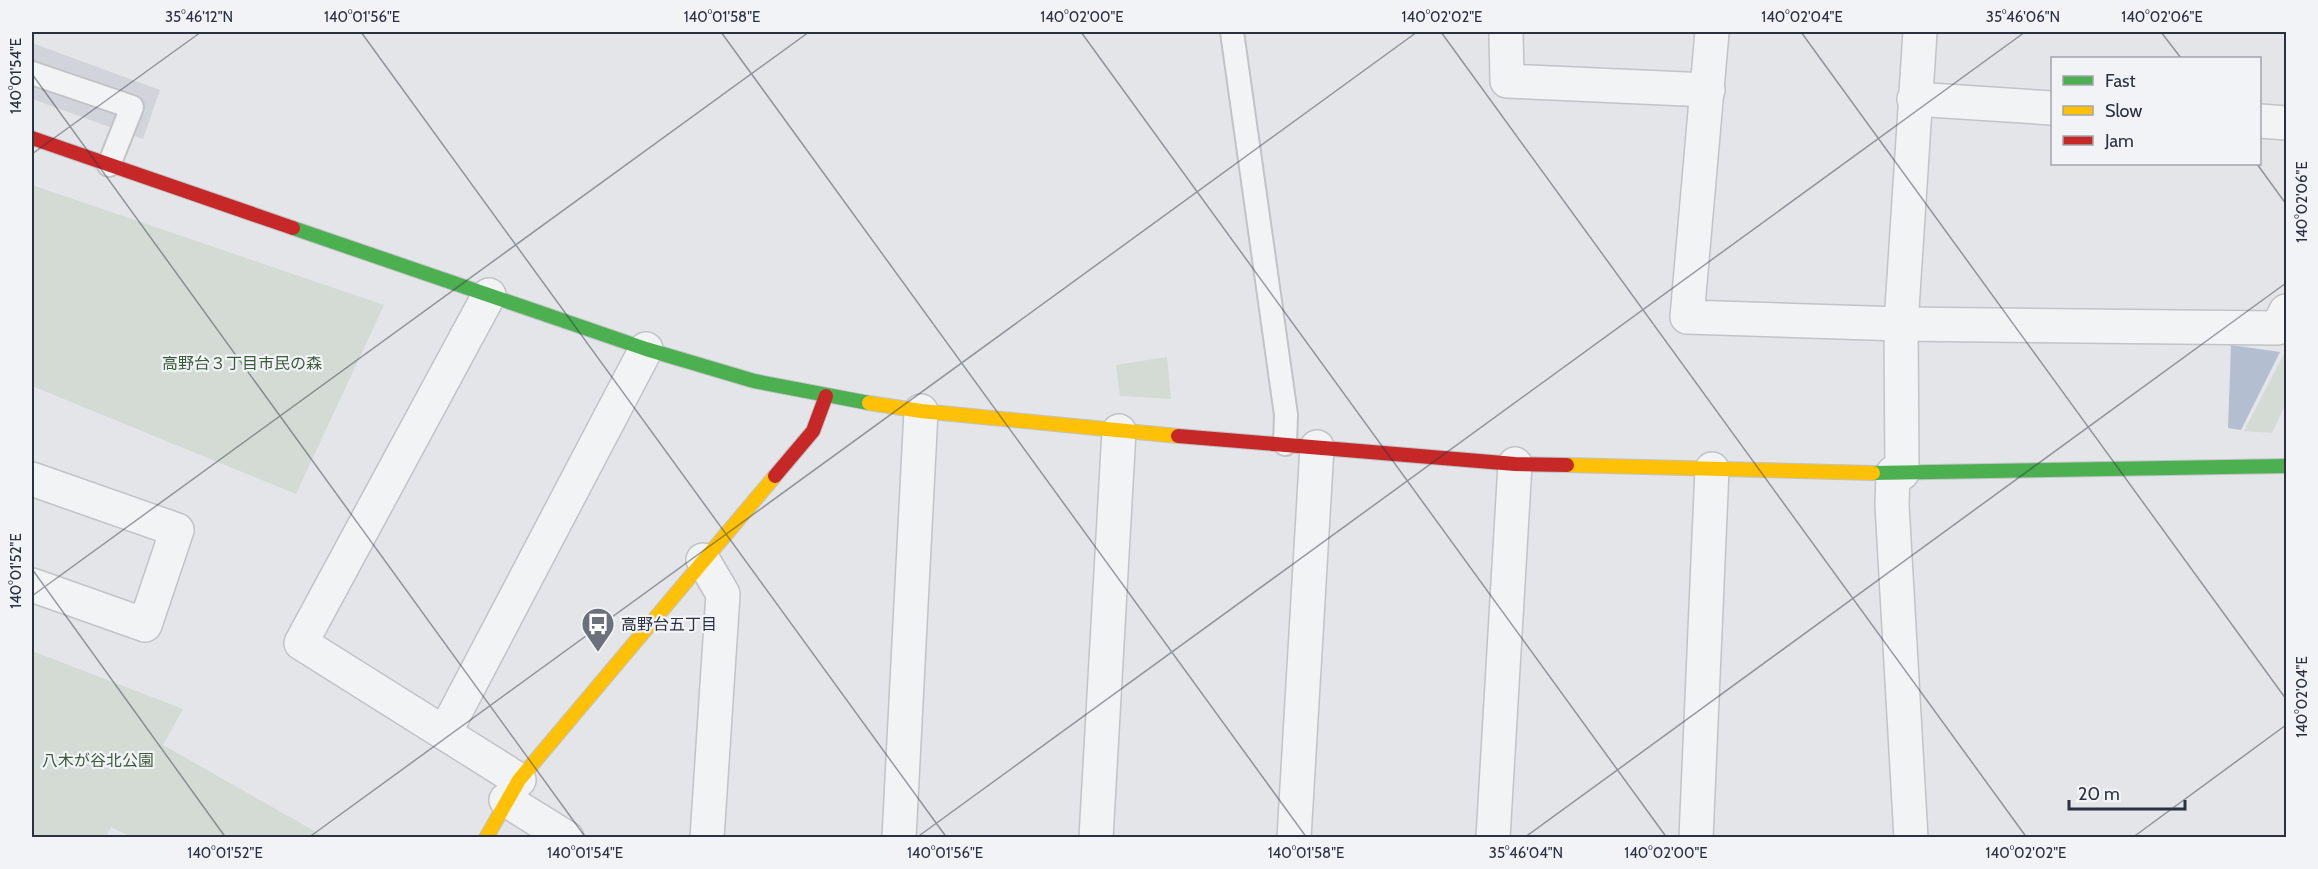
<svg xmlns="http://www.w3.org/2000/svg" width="2318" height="869" viewBox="0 0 2318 869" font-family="Cabin,'Noto Sans JP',sans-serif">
	<rect width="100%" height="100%" fill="#e3e5e8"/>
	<!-- built -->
	<path fill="#d2d4db" d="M 32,43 L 160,90 L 143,139 L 32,99 Z"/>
	<!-- green -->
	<g fill="#d3dbd4">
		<path d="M 32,185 L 384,305 L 296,494 L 32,386 Z"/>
		<path d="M 2286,350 L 2286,403 L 2272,433 L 2244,431 Z"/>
		<path d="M 1167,357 L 1171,399 L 1120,396 L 1116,365 Z"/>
		<path d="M 32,651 L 183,709 L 163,745 L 325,837 L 134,838 L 111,827 L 106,837 L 32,837 Z"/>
	</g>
	<!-- water -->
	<path fill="#b3bfd1" d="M 2231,345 L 2280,352 L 2241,430 L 2228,428 Z"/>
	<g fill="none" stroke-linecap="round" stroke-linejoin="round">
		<!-- lane casing -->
		<g stroke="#c1c3c6" stroke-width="26">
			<g id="lane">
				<path d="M 1232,32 L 1286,415 L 1285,444"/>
				<path d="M 32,73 L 132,107 L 109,165"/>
			</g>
		</g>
		<!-- street casing -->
		<g stroke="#c1c3c6" stroke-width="36">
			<g id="street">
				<path d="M 1506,32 L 1507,81 L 1708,90"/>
				<path d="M 1712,32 L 1687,317 L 1901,324 L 2277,328 L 2286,311"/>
				<path d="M 1914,99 L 2052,108"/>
				<path d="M 2260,121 L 2286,123"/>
				<path d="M 489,295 L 301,643 L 519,780"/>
				<path d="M 1893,473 L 1892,505 L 1911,838"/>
				<path d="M 1902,473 L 1901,324 L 1920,32"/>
				<path d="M 32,479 L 177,530 L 145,625 L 32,585"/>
				<path d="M 703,560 L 723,594 L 707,838"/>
				<path d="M 445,732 L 646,349"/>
				<path d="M 506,800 L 567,838"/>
				<path d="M 899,838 L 921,411"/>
				<path d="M 1096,838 L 1119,431"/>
				<path d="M 1294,838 L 1317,447"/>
				<path d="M 1493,838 L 1515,464"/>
				<path d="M 1696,838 L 1712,469"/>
			</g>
		</g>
		<!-- fast casing -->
		<g stroke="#c1c3c6" stroke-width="16">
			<g id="fast">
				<path d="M 293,228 L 646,349 L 754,381 L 869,403"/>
				<path d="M 1873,473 L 2286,466"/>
			</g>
		</g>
		<!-- slow casing -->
		<g stroke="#c1c3c6" stroke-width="16">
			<g id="slow">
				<path d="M 869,403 L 921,411 L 1178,436"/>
				<path d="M 1567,465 L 1873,473"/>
				<path d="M 486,838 L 519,780 L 775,476"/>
			</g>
		</g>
		<!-- jam casing -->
		<g stroke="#c1c3c6" stroke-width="16">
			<g id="jam">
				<path d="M 32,138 L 293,228"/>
				<path d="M 1178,436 L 1515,464 L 1567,465"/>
				<path d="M 775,476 L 813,431 L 826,396"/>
			</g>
		</g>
		<!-- lane -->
		<use href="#lane" stroke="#f2f3f5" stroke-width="22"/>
		<!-- street -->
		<use href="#street" stroke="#f2f3f5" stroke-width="33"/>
		<!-- fast -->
		<use href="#fast" stroke="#4caf50" stroke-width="14"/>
		<!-- slow -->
		<use href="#slow" stroke="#ffc107" stroke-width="14"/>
		<!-- jam -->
		<use href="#jam" stroke="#c62828" stroke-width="14"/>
	</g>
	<!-- ticks -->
	<path fill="none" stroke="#2b3140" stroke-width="1.5" stroke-opacity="0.45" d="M 361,32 L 947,838M 721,32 L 1307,838M 1081,32 L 1667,838M 1441,32 L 2027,838M 1801,32 L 2286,699M 2161,32 L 2181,58M 32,74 L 586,838M 32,154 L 201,32M 2257,164 L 2286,204M 32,569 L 226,838M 32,596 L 809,32M 308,838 L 1417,32M 916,838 L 2025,32M 1524,838 L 2286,283M 2132,838 L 2286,725"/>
	<!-- icons -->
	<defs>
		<g id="bus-pin" transform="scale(1.725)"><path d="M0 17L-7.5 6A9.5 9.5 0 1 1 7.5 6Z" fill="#6b707b" stroke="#f1f3f7"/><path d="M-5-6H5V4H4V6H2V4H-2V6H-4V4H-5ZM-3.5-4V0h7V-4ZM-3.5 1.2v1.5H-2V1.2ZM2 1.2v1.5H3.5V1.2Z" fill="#fff"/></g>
	</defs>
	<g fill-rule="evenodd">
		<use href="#bus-pin" x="598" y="624"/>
	</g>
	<g text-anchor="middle" stroke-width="4.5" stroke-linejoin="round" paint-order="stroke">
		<!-- park labels -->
		<g font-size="16" fill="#3c5b39" stroke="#f1f3f7">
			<text x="242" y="369">高野台３丁目市民の森</text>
			<text x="98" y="766">八木が谷北公園</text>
		</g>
		<!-- poi labels -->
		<g font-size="16" fill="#2b3140" stroke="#f1f3f7" text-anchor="start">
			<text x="621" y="630">高野台五丁目</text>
		</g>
	</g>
	<!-- border -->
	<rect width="2318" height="869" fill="none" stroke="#f1f3f7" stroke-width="66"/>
	<!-- legend -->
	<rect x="2051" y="57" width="210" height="108" fill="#f1f3f7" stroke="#a2a5ae" stroke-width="1.5"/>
	<rect x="2063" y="76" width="30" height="9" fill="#4caf50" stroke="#a2a5ae" stroke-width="1.5"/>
	<text x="2105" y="87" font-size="18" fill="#2b3140">Fast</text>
	<rect x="2063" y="106" width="30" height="9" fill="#ffc107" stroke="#a2a5ae" stroke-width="1.5"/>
	<text x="2105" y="117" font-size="18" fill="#2b3140">Slow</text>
	<rect x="2063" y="136" width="30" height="9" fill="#c62828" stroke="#a2a5ae" stroke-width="1.5"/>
	<text x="2105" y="147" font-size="18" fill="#2b3140">Jam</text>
	<!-- scale -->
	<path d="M2069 800v9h116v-9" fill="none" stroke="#2b3140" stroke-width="3"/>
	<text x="2078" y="800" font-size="18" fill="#2b3140" stroke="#f1f3f7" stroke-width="4.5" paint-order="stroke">20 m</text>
	<rect x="33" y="33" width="2252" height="803" fill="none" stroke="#2b3140" stroke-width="2"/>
	<g font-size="15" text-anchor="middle" fill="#2b3140">
		<text x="199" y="22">35°46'12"N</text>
		<text x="362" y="22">140°01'56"E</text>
		<text x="722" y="22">140°01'58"E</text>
		<text x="1082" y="22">140°02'00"E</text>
		<text x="1442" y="22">140°02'02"E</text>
		<text x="1802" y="22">140°02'04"E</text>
		<text x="2023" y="22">35°46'06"N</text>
		<text x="2162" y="22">140°02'06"E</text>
		<text transform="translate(16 76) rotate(-90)" y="5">140°01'54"E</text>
		<text transform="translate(2302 202) rotate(-90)" y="5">140°02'06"E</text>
		<text transform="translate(16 571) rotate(-90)" y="5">140°01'52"E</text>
		<text transform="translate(2302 697) rotate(-90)" y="5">140°02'04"E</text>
		<text x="225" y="858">140°01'52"E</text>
		<text x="585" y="858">140°01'54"E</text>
		<text x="945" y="858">140°01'56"E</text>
		<text x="1306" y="858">140°01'58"E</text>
		<text x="1526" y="858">35°46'04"N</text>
		<text x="1666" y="858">140°02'00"E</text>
		<text x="2026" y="858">140°02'02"E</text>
	</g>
</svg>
